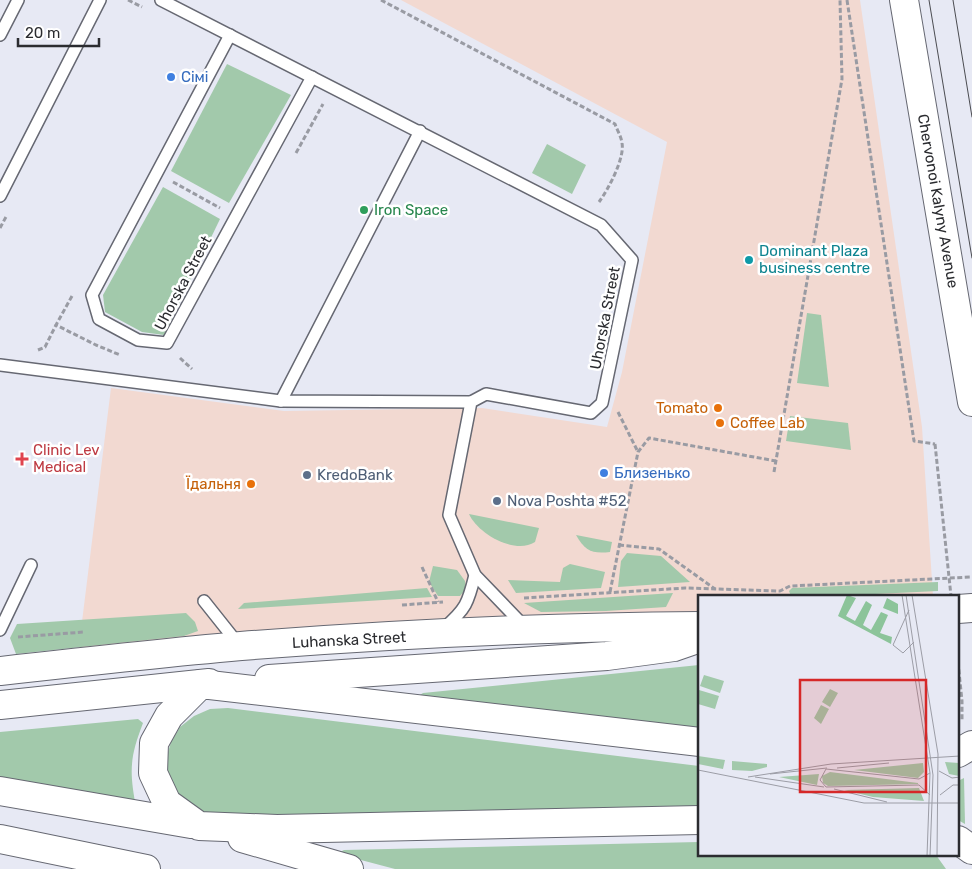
<svg xmlns="http://www.w3.org/2000/svg" width="972" height="869" viewBox="0 0 972 869" font-family="Rubik,sans-serif">
	<rect width="100%" height="100%" fill="#e7e9f4"/>
	<!-- commercial -->
	<path fill="#f2d9d1" d="M 401,0 L 860,0 L 922,427 L 933,596 L 700,596 L 699,611 L 78,654 L 111,388 L 284,411 L 482,408 L 607,427 L 622,372 L 667,142 Z"/>
	<!-- green -->
	<g fill="#a2c9ab">
		<path d="M 227,64 L 291,95 L 229,203 L 171,171 Z"/>
		<path d="M 547,144 L 586,165 L 572,194 L 532,173 Z"/>
		<path d="M 163,187 L 220,219 L 164,335 L 142,332 L 105,312 L 103,295 Z"/>
		<path d="M 807,313 L 821,315 L 829,387 L 797,383 Z"/>
		<path d="M 790,416 L 848,423 L 851,450 L 786,441 Z"/>
		<path d="M 469,514 L 539,528 L 535,542 C 515,555 478,534 469,514 Z"/>
		<path d="M 576,535 L 612,542 L 610,552 C 592,554 585,551 576,535 Z"/>
		<path d="M 627,553 L 661,556 L 690,582 L 618,587 L 621,561 Z"/>
		<path d="M 570,564 L 605,572 L 601,588 L 516,593 L 508,580 L 560,582 L 563,568 Z"/>
		<path d="M 433,566 L 457,570 L 465,581 L 466,589 L 460,596 L 438,596 L 429,582 Z"/>
		<path d="M 938,582 L 938,591 L 834,596 L 791,596 L 789,591 L 792,588 Z"/>
		<path d="M 427,588 L 432,597 L 238,609 L 244,603 Z"/>
		<path d="M 673,593 L 666,607 L 606,611 L 541,612 L 524,603 Z"/>
		<path d="M 186,613 L 195,622 L 198,631 L 184,636 L 16,654 L 10,638 L 17,624 Z"/>
		<path d="M 699,665 L 699,731 L 422,698 L 420,695 L 423,693 Z"/>
		<path d="M 228,708 L 699,766 L 699,808 L 218,820 L 185,807 L 168,777 L 166,759 L 171,742 L 180,727 L 194,716 L 210,709 Z"/>
		<path d="M 138,719 L 143,723 C 130,757 129,770 136,807 L 0,784 L 0,732 Z"/>
		<path d="M 964,778 L 965,824 L 958,820 L 958,781 Z"/>
		<path d="M 699,842 L 700,855 L 936,855 L 946,869 L 395,869 L 342,855 L 340,852 L 344,850 Z"/>
	</g>
	<g fill="none" stroke-linecap="round" stroke-linejoin="round">
		<!-- service casing -->
		<g stroke="#666872" stroke-width="14">
			<g id="service">
				<path d="M 161,0 L 601,225 L 632,260 L 602,403 L 591,413 L 486,394 L 471,402 L 449,515 L 475,575 L 525,627"/>
				<path d="M 0,35 L 18,0"/>
				<path d="M 230,35 L 92,295 L 99,319 L 138,340 L 167,343 L 312,77"/>
				<path d="M 0,196 L 100,0"/>
				<path d="M 0,365 L 281,401 L 471,402"/>
				<path d="M 281,401 L 420,131"/>
				<path d="M 204,601 L 239,645"/>
				<path d="M 444,628 C 466,609 468,603 475,575"/>
				<path d="M 0,630 L 31,565"/>
			</g>
		</g>
		<!-- secondary casing -->
		<g stroke="#666872" stroke-width="30">
			<g id="secondary">
				<path d="M 904,0 L 972,402"/>
				<path d="M 958,609 L 972,608"/>
				<path d="M 0,671 C 80,662 161,653 241,646 C 394,634 547,627 700,626"/>
				<path d="M 269,679 L 607,656 L 674,647 L 700,638"/>
				<path d="M 0,705 L 209,683"/>
				<path d="M 700,742 L 201,684 L 169,716 L 154,743 L 153,773 L 167,803 L 199,826 L 277,829 L 700,820"/>
				<path d="M 958,753 L 972,745"/>
				<path d="M 0,791 L 191,824"/>
				<path d="M 242,838 L 349,869"/>
				<path d="M 0,839 L 146,869"/>
				<path d="M 958,840 L 972,850"/>
			</g>
		</g>
		<!-- path -->
		<g stroke="#999ba3" stroke-width="3" stroke-dasharray="5 2.5" stroke-linecap="butt">
			<path d="M 128,0 L 142,7"/>
			<path d="M 381,0 L 615,124 C 617,130 621,136 622,143 C 625,158 608,190 599,202"/>
			<path d="M 847,0 L 914,441 L 935,444"/>
			<path d="M 296,153 L 323,104"/>
			<path d="M 173,182 L 220,208"/>
			<path d="M 0,228 L 7,215"/>
			<path d="M 72,296 L 56,325 L 96,345 L 120,355"/>
			<path d="M 38,350 L 45,347 L 56,325"/>
			<path d="M 180,358 L 192,369"/>
			<path d="M 618,412 L 638,452"/>
			<path d="M 774,472 L 842,79 L 840,0"/>
			<path d="M 619,545 L 659,549 L 715,589"/>
			<path d="M 422,567 L 438,602"/>
			<path d="M 610,592 L 638,452 L 649,438 L 776,461"/>
			<path d="M 524,598 L 685,588 L 780,591 L 790,586 L 972,577"/>
			<path d="M 402,605 L 443,602"/>
			<path d="M 18,637 L 84,632"/>
			<path d="M 958,662 L 962,701 L 962,721"/>
		</g>
		<!-- service -->
		<use href="#service" stroke="#fff" stroke-width="11"/>
		<!-- secondary -->
		<use href="#secondary" stroke="#fff" stroke-width="28"/>
		<!-- tram -->
		<g stroke="#4a4b50" stroke-width="1">
			<path d="M 929,0 L 972,258"/>
			<path d="M 953,0 L 972,117"/>
		</g>
		<!-- path-bridge -->
		<path stroke="#999ba3" stroke-width="3" stroke-dasharray="5 2.5" stroke-linecap="butt" d="M 935,444 L 951,596"/>
	</g>
	<!-- markers -->
	<g fill="#3f7fe0" stroke="#fff" stroke-width="2">
		<circle cx="171" cy="77" r="5"/>
		<circle cx="604" cy="473" r="5"/>
	</g>
	<circle fill="#2e9e5b" stroke="#fff" stroke-width="2" cx="364" cy="210" r="5"/>
	<circle fill="#0f9aa8" stroke="#fff" stroke-width="2" cx="749" cy="260" r="5"/>
	<g fill="#e8710a" stroke="#fff" stroke-width="2">
		<circle cx="718" cy="408" r="5"/>
		<circle cx="720" cy="423" r="5"/>
		<circle cx="251" cy="484" r="5"/>
	</g>
	<path fill="#e0444e" stroke="#fff" stroke-width="2" d="M19.5 451.5h5v5h5v5h-5v5h-5v-5h-5v-5h5z"/>
	<g fill="#5c6f8a" stroke="#fff" stroke-width="2">
		<circle cx="307" cy="475" r="5"/>
		<circle cx="497" cy="501" r="5"/>
	</g>
	<g text-anchor="middle" stroke-width="5" stroke-linejoin="round" paint-order="stroke">
		<!-- shop labels -->
		<g font-size="15" fill="#366cbe" stroke="#fff" text-anchor="start">
			<text x="181" y="82">Сімі</text>
			<text x="614" y="478">Близенько</text>
		</g>
		<!-- street labels -->
		<g font-size="15" fill="#2b2c30" stroke="#fff">
			<text transform="translate(938 201) rotate(80)" y="5">Chervonoi Kalyny Avenue</text>
			<text transform="translate(183 283) rotate(-62)" y="5">Uhorska Street</text>
			<text transform="translate(605 318) rotate(-79)" y="5">Uhorska Street</text>
			<text transform="translate(349 640) rotate(-3)" y="5">Luhanska Street</text>
		</g>
		<!-- leisure labels -->
		<g font-size="15" fill="#27864d" stroke="#fff" text-anchor="start">
			<text x="374" y="215">Iron Space</text>
		</g>
		<!-- culture labels -->
		<g font-size="15" fill="#0d838f" stroke="#fff" text-anchor="start">
			<text x="759" y="256">Dominant Plaza<tspan x="759" dy="17">business centre</tspan></text>
		</g>
		<!-- food labels -->
		<g font-size="15" fill="#c56008" stroke="#fff" text-anchor="end">
			<text x="708" y="413">Tomato</text>
			<text x="730" y="428" text-anchor="start">Coffee Lab</text>
			<text x="241" y="489">Їдальня</text>
		</g>
		<!-- health labels -->
		<g font-size="15" fill="#be3a42" stroke="#fff" text-anchor="start">
			<text x="33" y="455">Clinic Lev<tspan x="33" dy="17">Medical</tspan></text>
		</g>
		<!-- service labels -->
		<g font-size="15" fill="#4e5e75" stroke="#fff" text-anchor="start">
			<text x="317" y="480">KredoBank</text>
			<text x="507" y="506">Nova Poshta #52</text>
		</g>
	</g>
	<!-- overview -->
	<g transform="translate(698 595)">
		<rect width="261" height="261" fill="#e7e9f4"/>
		<path d="M 6,80 L 26,86 L 22,98 L 2,91 ZM 132,94 L 140,98 L 132,112 L 124,107 ZM 1,95 L 21,101 L 17,114 L 0,109 ZM 123,110 L 131,114 L 123,129 L 116,123 ZM 0,161 L 27,165 L 25,174 L 0,169 ZM 34,166 L 69,169 L 69,172 L 54,176 L 34,175 ZM 247,167 L 261,168 L 261,181 L 251,179 ZM 225,168 L 226,177 L 220,183 L 156,175 ZM 132,177 L 220,188 L 220,189 L 130,191 L 125,188 L 124,181 ZM 121,179 L 119,190 L 81,182 ZM 221,193 L 226,206 L 175,202 L 146,195 Z" fill="#a2c9ab"/>
		<path d="M 149,0 L 158,3 L 148,21 L 157,26 L 168,6 L 174,10 L 165,30 L 173,35 L 183,17 L 190,20 L 182,38 L 194,42 L 193,49 L 140,21 ZM 189,3 L 200,9 L 200,19 L 185,13 Z" fill="#8cc49a"/>
		<path fill="none" stroke="#9c9da6" stroke-width="1" d="M 204,0 L 232,178 L 229,261M 208,0 L 235,180 L 232,261M 214,0 L 240,159 L 239,261M 211,15 L 195,50 L 205,58 L 216,47M 139,173 L 191,168M 0,175 L 166,208 L 262,208M 241,176 L 254,183 L 262,182M 232,178 L 221,184 L 128,174 L 122,185 L 128,192 L 221,190 L 232,200M 72,179 L 129,173M 50,182 L 133,169 L 262,161M 57,182 L 126,192M 136,194 L 189,207M 242,200 L 255,190 L 262,190"/>
		<path fill="#d62828" fill-opacity="0.15" stroke="#d62828" stroke-width="2.5" d="M 102,85 L 228,85 L 228,197 L 102,197 Z"/>
		<rect width="261" height="261" fill="none" stroke="#2b2c30" stroke-width="2.5"/>
	</g>
	<!-- scale -->
	<path d="M18 38v8h81v-8" fill="none" stroke="#2b2c30" stroke-width="2.5"/>
	<text x="25" y="38" font-size="15" fill="#2b2c30" stroke="#ffffff" stroke-width="4" paint-order="stroke">20 m</text>
</svg>
